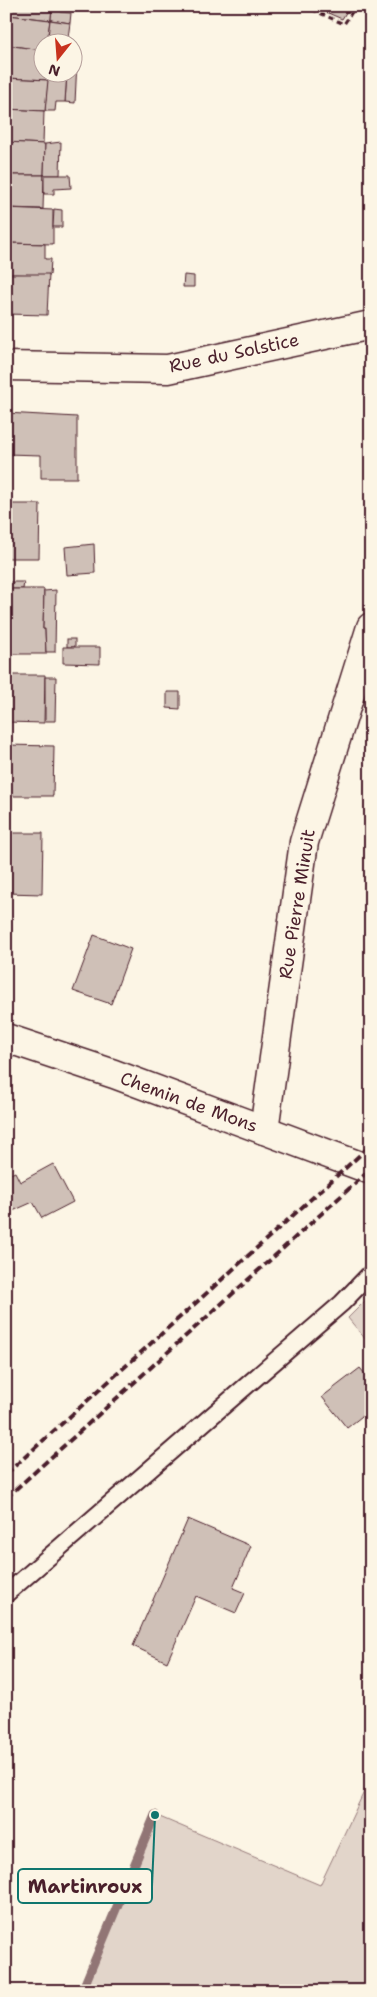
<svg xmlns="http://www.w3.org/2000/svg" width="377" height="1997" viewBox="0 0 377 1997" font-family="'Shantell Sans',sans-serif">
	<rect width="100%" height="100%" fill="#fcf5e5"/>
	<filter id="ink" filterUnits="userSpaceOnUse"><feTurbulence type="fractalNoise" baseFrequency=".02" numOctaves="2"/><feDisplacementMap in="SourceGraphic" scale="10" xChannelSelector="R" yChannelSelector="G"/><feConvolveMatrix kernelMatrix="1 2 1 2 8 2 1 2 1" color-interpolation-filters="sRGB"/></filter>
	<g filter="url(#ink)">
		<!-- green -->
		<g fill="#e2d5ca" stroke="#967a7a">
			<path d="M 371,1295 L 371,1346 L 348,1318 Z"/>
			<path d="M 371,1777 L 371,1991 L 82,1991 L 155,1815 L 320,1885 Z"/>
		</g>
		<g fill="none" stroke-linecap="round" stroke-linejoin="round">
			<!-- stream -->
			<path stroke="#917474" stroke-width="9" d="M 82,1991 L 155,1815"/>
		</g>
		<!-- building -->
		<g fill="#cfc0b7" stroke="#4a1f2b">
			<path d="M 9,6 L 52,6 L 51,20 L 8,15 Z"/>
			<path d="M 52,6 L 61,6 L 60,12 L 71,13 L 70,23 L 51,20 Z"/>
			<path d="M 323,6 L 350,6 L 342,19 L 321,10 Z"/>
			<path d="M 8,15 L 50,20 L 47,42 L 42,42 L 42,50 L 6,45 Z"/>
			<path d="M 50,20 L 70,23 L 68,38 L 48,36 Z"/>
			<path d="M 6,45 L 42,50 L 42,72 L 48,72 L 48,80 L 6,78 Z"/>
			<path d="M 72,61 L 77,61 L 75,103 L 65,102 L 67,72 L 72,72 Z"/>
			<path d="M 48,72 L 67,72 L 65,102 L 56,102 L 55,111 L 45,111 Z"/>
			<path d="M 6,78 L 48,80 L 45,111 L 6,109 Z"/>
			<path d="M 6,109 L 44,111 L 43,144 L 6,142 Z"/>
			<path d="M 6,142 L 45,144 L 44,175 L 6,175 Z"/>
			<path d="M 61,142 L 60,175 L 44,175 L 45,144 Z"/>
			<path d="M 6,175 L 44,175 L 43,209 L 6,208 Z"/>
			<path d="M 44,175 L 70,175 L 71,188 L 54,189 L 54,194 L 44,194 Z"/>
			<path d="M 6,208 L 53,210 L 53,244 L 6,243 Z"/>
			<path d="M 54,209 L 62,210 L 62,227 L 53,227 Z"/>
			<path d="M 6,243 L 45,244 L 45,259 L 51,259 L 50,275 L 6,274 Z"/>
			<path d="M 6,274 L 49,274 L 47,315 L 6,314 Z"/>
			<path d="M 184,275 L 194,276 L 194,287 L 183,287 Z"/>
			<path d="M 6,413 L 77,417 L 77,478 L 41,478 L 41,455 L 6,454 Z"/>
			<path d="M 6,504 L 40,504 L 39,558 L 6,558 Z"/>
			<path d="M 94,544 L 95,573 L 67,575 L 65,547 Z"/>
			<path d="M 6,582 L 24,582 L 23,589 L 6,589 Z"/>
			<path d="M 6,589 L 44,589 L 43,629 L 45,629 L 46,654 L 6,654 Z"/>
			<path d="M 56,590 L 55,652 L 46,652 L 45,629 L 43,629 L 44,591 Z"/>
			<rect x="67" y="639" width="8" height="8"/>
			<path d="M 63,647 L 100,647 L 100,664 L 63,663 Z"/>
			<path d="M 6,675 L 45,675 L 44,723 L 6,722 Z"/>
			<path d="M 45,677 L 56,677 L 55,721 L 45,721 Z"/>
			<path d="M 167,692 L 180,692 L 180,709 L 167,708 Z"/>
			<path d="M 6,745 L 54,746 L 53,796 L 6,796 Z"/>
			<path d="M 6,833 L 43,833 L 42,894 L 6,893 Z"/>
			<path d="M 94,935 L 131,949 L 111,1004 L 73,991 Z"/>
			<path d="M 53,1164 L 73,1202 L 42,1218 L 33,1202 L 6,1214 L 6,1176 L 15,1172 L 20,1182 Z"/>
			<path d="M 360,1368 L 371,1381 L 371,1409 L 347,1428 L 322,1397 Z"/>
			<path d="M 188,1519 L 251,1546 L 233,1588 L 245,1593 L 236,1613 L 196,1596 L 167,1662 L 133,1646 Z"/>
		</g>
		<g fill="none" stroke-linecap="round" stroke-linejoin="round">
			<!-- lane casing -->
			<g stroke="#4a1f2b" stroke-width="20">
				<path id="lane" d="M 6,1594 L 342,1303 L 371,1273"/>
			</g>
			<!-- street casing -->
			<g stroke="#4a1f2b" stroke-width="31">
				<g id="street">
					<path d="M 6,366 L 168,369 L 371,325"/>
					<path d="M 264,1130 L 304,842 L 371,627"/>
				</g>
			</g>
			<!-- secondary casing -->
			<g stroke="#4a1f2b" stroke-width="31">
				<path id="secondary" d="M 6,1038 L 114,1074 L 371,1170"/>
			</g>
			<!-- path -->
			<path stroke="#4a1f2b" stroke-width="3" stroke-dasharray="5 4" stroke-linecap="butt" d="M 304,6 L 344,24 L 356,6"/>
			<!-- lane -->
			<use href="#lane" stroke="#fcf5e5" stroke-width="16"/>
			<!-- street -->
			<use href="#street" stroke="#fcf5e5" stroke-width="28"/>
			<!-- secondary -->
			<use href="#secondary" stroke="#fcf5e5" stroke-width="28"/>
			<!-- rail -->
			<g stroke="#4a1f2b" stroke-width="4" stroke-dasharray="8 4" stroke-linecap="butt">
				<path d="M 6,1474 L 371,1145"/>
				<path d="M 6,1498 L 371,1169"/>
			</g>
		</g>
	</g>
	<g text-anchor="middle" stroke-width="5" stroke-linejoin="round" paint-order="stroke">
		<!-- street labels -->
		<g font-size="18" fill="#4a1f2b" stroke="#fcf5e5">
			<text transform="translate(234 353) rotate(-12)" y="6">Rue du Solstice</text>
			<text transform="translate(297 904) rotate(-81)" y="6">Rue Pierre Minuit</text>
			<text transform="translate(189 1102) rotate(20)" y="6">Chemin de Mons</text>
		</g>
	</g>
	<!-- callouts -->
	<path fill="none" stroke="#0f766e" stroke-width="2" d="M155 1815L152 1886"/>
	<circle fill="#0f766e" stroke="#fcf5e5" stroke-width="2" cx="155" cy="1815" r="5"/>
	<rect fill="#fcf5e5" stroke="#0f766e" stroke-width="2" x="18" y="1869" width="134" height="34" rx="5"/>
	<g font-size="19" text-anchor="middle" font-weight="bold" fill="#4a1f2b">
		<text x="85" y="1893">Martinroux</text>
	</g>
	<!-- margin -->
	<rect width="377" height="1997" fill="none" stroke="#fcf5e5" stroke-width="25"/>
	<rect x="12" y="12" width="352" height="1972" fill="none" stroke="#4a1f2b" stroke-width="2" filter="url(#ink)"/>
	<!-- north arrow -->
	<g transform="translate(58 58) rotate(197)"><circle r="24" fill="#fcf5e5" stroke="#b59f9b"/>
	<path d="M0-4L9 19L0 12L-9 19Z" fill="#c8321e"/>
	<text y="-8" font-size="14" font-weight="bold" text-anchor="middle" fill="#4a1f2b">N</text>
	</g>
</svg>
